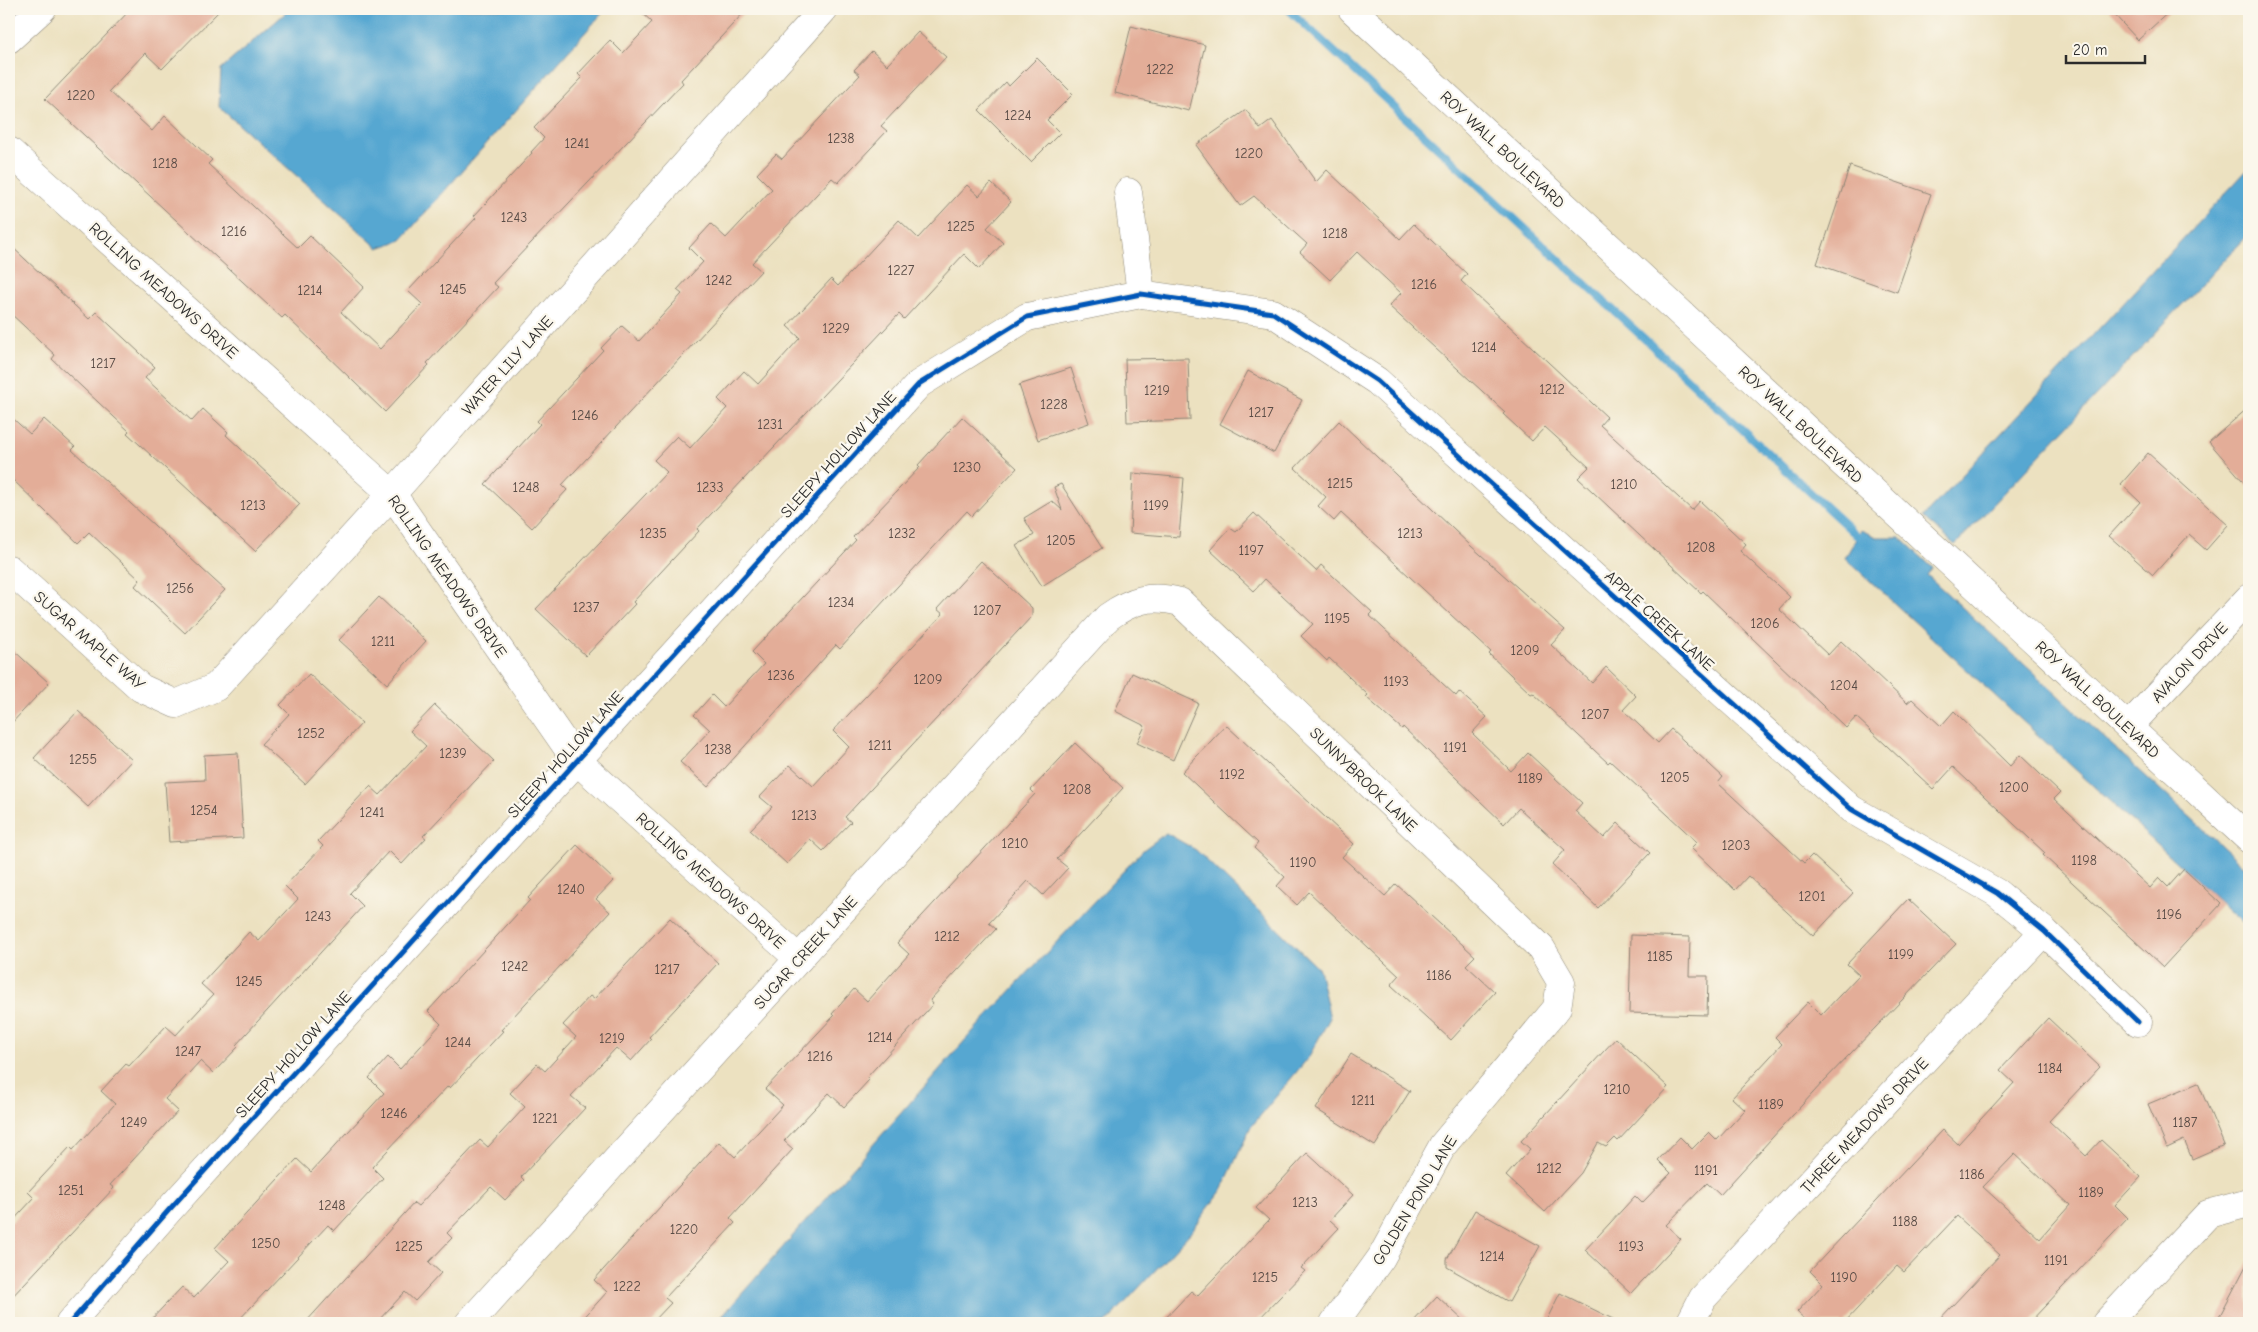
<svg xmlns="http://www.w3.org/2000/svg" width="2258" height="1332" viewBox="0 0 2258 1332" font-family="'Comic Neue',sans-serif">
	<rect width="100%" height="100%" fill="#fbf7ec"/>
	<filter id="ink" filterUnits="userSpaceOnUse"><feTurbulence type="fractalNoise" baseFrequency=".02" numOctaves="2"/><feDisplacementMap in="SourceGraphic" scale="10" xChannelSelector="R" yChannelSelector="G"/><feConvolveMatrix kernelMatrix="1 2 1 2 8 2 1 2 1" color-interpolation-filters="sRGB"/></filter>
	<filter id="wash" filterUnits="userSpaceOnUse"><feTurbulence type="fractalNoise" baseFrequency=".0096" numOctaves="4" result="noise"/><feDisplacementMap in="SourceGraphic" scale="20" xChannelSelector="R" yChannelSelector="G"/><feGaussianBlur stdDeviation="1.12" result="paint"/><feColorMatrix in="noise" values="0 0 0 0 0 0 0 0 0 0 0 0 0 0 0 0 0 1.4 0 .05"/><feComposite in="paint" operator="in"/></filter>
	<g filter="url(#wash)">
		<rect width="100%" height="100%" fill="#ece1c0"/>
		<!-- water -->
		<g fill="#57a7d1" stroke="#41697e">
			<path d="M 290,9 L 606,9 L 401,240 L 378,248 L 219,107 L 221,69 Z"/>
			<path d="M 2249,168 L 2249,234 L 1955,545 L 1923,517 Z"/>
			<path d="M 1861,530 L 1876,537 L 1900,537 L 1933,568 L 1927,575 L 2249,871 L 2249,929 L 1845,558 Z"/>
			<path d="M 1166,833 L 1196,850 L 1319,969 L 1330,1018 L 1308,1058 L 1251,1127 L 1221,1191 L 1191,1232 L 1106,1323 L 716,1323 L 975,1029 L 1143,850 Z"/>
		</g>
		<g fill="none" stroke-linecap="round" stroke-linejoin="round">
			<!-- stream -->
			<path stroke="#57a7d1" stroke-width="8" d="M 1288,9 L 1865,543"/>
		</g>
		<g id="blocks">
			<!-- building -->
			<g fill="#e3ad98" fill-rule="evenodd">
				<path d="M 131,9 L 221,9 L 162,69 L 145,53 L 109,91 L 152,131 L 165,116 L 212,160 L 208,164 L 298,248 L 310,236 L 364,287 L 341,312 L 380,349 L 422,304 L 408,291 L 476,218 L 474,216 L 532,153 L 531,152 L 544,138 L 534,128 L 582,78 L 578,74 L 610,40 L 623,53 L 652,22 L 638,9 L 747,9 L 681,80 L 683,83 L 493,283 L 498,287 L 427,363 L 429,365 L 385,412 L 285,315 L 282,318 L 45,99 Z"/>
				<path d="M 2109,9 L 2172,9 L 2138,40 Z"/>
				<path d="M 1131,26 L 1205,45 L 1189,111 L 1115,93 Z"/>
				<path d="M 918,32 L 946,57 L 881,126 L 887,131 L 838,183 L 832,178 L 752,263 L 761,271 L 562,485 L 567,490 L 532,528 L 485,484 L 540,424 L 537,421 L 603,350 L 601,348 L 622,326 L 639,341 L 682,294 L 677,290 L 703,262 L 689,248 L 711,224 L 726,238 L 772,189 L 757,174 L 776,154 L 782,159 L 860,75 L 854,70 L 872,51 L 887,65 Z"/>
				<path d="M 1037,58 L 1073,94 L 1047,120 L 1060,133 L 1031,162 L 979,110 L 1006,82 L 1009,86 Z"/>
				<path d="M 1246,110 L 1260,129 L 1272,120 L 1316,182 L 1327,170 L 1400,239 L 1414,224 L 1467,274 L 1461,281 L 1607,417 L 1600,425 L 1692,510 L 1700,501 L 1746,544 L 1740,551 L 1790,597 L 1779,609 L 1828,655 L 1841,641 L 1907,703 L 1912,699 L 1941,726 L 1954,711 L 2010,766 L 2020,755 L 2060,793 L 2054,799 L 2150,888 L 2159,878 L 2168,887 L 2184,869 L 2221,904 L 2163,967 L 2043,855 L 2045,853 L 1953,767 L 1933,789 L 1856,717 L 1846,728 L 1703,591 L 1701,593 L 1578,478 L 1589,467 L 1545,427 L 1532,441 L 1503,414 L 1505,412 L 1389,306 L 1401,293 L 1357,252 L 1330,280 L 1300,252 L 1307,244 L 1254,196 L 1240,206 L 1196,145 Z"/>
				<path d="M 1850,166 L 1931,194 L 1897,292 L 1817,264 Z"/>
				<path d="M 991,183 L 1011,202 L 987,228 L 1003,243 L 979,269 L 964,254 L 904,319 L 899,314 L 697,529 L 699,531 L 633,602 L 635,604 L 586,656 L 536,609 L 667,472 L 654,460 L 677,436 L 690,448 L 727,408 L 718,399 L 744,371 L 758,384 L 800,338 L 787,326 L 831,279 L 838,286 L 899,220 L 918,238 L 967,185 L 979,196 Z"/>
				<path d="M 9,244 L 89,319 L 96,312 L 155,367 L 145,378 L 192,421 L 203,409 L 228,432 L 226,435 L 300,504 L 255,551 L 127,433 L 129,431 L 52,359 L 55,355 L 9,312 Z"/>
				<path d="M 1188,358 L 1190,420 L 1127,422 L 1125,359 Z"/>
				<path d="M 1071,368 L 1089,423 L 1038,440 L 1019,385 Z"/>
				<path d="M 1248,371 L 1302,400 L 1274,453 L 1220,424 Z"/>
				<path d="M 2249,407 L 2249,488 L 2209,442 Z"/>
				<path d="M 9,415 L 30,434 L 44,419 L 75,447 L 72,450 L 225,590 L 185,633 L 135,586 L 140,580 L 89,532 L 78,543 L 9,476 Z"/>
				<path d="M 962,417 L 1017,468 L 972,516 L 967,511 L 840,649 L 836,645 L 708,787 L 680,762 L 710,730 L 694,715 L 712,695 L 724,707 L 764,664 L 752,652 L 856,540 L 853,537 L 920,467 L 918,465 Z"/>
				<path d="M 1339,421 L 1471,546 L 1565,630 L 1551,645 L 1592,683 L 1606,667 L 1636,696 L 1623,710 L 1658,743 L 1671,729 L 1723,777 L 1718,783 L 1804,863 L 1812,855 L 1853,893 L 1813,936 L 1748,876 L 1735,890 L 1691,848 L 1697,842 L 1610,761 L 1608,763 L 1533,693 L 1531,694 L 1489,654 L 1491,652 L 1341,513 L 1334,521 L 1318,506 L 1326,497 L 1295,468 Z"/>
				<path d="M 2148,453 L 2228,525 L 2206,550 L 2189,535 L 2153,575 L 2109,536 L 2140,502 L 2121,484 Z"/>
				<path d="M 1133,473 L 1184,478 L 1179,537 L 1130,533 Z"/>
				<path d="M 1061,484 L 1102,548 L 1042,586 L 1016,546 L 1034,535 L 1024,518 L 1052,501 L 1062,510 L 1054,487 Z"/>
				<path d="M 1254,513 L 1316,571 L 1321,565 L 1372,612 L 1369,615 L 1456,696 L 1459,692 L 1487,717 L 1472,733 L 1511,771 L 1528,753 L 1582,803 L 1575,811 L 1604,838 L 1618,823 L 1650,853 L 1598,908 L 1552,865 L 1565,850 L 1519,808 L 1504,824 L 1403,727 L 1402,729 L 1366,697 L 1368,695 L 1329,658 L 1327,661 L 1301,636 L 1313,624 L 1265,579 L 1254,591 L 1210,550 L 1230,528 L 1236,532 Z"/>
				<path d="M 981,561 L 1032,608 L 1032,616 L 845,817 L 851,822 L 823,851 L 810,839 L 787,864 L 750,830 L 772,807 L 760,797 L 790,765 L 813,786 L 849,747 L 833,731 L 943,614 L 937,609 Z"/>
				<path d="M 379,597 L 426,641 L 387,684 L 339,640 Z"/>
				<path d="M 9,646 L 49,683 L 9,726 Z"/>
				<path d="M 1132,673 L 1198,703 L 1173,760 L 1137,743 L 1145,726 L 1115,711 Z"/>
				<path d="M 309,674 L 362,723 L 305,784 L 261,744 L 289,714 L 280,705 Z"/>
				<path d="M 435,705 L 494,761 L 423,836 L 426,838 L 402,864 L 389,851 L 350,893 L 363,906 L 236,1045 L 238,1047 L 213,1073 L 200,1061 L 165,1099 L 178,1111 L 110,1185 L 114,1188 L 9,1300 L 9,1225 L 34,1198 L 28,1192 L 70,1147 L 73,1150 L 115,1104 L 101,1091 L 126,1064 L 129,1066 L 166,1026 L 176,1035 L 213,995 L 201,984 L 249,932 L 259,941 L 298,899 L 285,886 L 323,846 L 318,841 L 370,786 L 380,795 L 426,746 L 410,731 Z"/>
				<path d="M 78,711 L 132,760 L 88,807 L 34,758 Z"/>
				<path d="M 1226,725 L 1354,844 L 1342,857 L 1385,896 L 1396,884 L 1475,956 L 1466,965 L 1495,992 L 1451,1040 L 1391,985 L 1399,976 L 1309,892 L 1297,905 L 1277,886 L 1285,877 L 1254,848 L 1258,843 L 1182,772 Z"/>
				<path d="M 1075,743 L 1123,788 L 1057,859 L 1068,868 L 1043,895 L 1028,881 L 989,923 L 996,929 L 930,1000 L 933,1004 L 867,1077 L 869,1080 L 844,1107 L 829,1093 L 784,1141 L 793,1149 L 730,1218 L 735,1223 L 665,1298 L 671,1303 L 652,1323 L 579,1323 L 607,1292 L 594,1280 L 719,1142 L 735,1157 L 783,1105 L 765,1089 L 834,1016 L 832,1014 L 854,989 L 867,1001 L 909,954 L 897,943 L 1035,794 L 1031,790 Z"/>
				<path d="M 238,753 L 243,838 L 169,842 L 165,782 L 205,780 L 204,755 Z"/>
				<path d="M 577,845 L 614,880 L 596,899 L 610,912 L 501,1030 L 503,1031 L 450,1088 L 448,1086 L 372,1167 L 383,1178 L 334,1231 L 328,1225 L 236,1323 L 148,1323 L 182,1287 L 194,1298 L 229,1261 L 215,1248 L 278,1179 L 297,1159 L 311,1172 L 384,1093 L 369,1078 L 388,1057 L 400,1069 L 441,1024 L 428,1011 L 530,900 L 528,898 Z"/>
				<path d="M 1908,899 L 1956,944 L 1823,1082 L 1720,1195 L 1707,1183 L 1666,1225 L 1681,1239 L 1631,1293 L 1585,1250 L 1635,1196 L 1642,1203 L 1671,1173 L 1658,1160 L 1680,1137 L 1692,1149 L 1709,1132 L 1717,1140 L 1745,1110 L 1732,1098 L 1782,1044 L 1775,1037 L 1808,1002 L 1821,1015 L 1859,975 L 1847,964 Z"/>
				<path d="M 670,918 L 718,963 L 649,1037 L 651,1039 L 631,1061 L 616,1048 L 571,1096 L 585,1108 L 521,1177 L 524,1180 L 505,1200 L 491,1187 L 447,1233 L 452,1238 L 429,1262 L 441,1273 L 415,1301 L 405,1292 L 376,1323 L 305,1323 L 414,1203 L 418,1206 L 480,1140 L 488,1147 L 525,1107 L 510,1093 L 537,1064 L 545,1071 L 576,1037 L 563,1025 L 590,996 L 594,999 Z"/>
				<path d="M 1631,935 L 1690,937 L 1689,976 L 1708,976 L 1707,1015 L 1629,1013 Z"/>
				<path d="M 2048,1018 L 2100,1067 L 2049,1121 L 2086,1156 L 2101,1140 L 2141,1177 L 2115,1205 L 2128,1218 L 2029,1323 L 1936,1323 L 2000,1255 L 1957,1216 L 1904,1272 L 1897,1266 L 1844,1323 L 1809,1323 L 1797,1312 L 1823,1284 L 1810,1271 L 1943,1130 L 1958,1144 L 2014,1083 L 2000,1070 ZM 2015,1154 L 2070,1205 L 2040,1239 L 1983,1187 Z"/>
				<path d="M 1616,1038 L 1668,1087 L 1618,1141 L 1615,1138 L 1606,1147 L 1598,1143 L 1581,1173 L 1545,1212 L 1506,1176 L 1530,1149 L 1521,1141 Z"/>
				<path d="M 1351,1054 L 1410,1091 L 1375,1146 L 1316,1109 Z"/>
				<path d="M 2198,1083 L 2224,1145 L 2192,1159 L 2184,1140 L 2167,1148 L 2148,1104 Z"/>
				<path d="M 1307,1153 L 1353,1195 L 1330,1220 L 1339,1228 L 1301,1268 L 1305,1271 L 1255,1323 L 1161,1323 L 1191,1291 L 1197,1296 L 1269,1220 L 1256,1208 Z"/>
				<path d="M 1475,1210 L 1540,1246 L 1509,1302 L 1447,1267 L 1447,1259 Z"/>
				<path d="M 2249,1260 L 2249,1323 L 2216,1323 Z"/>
				<path d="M 1560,1293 L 1621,1323 L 1545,1323 Z"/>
				<path d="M 1437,1296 L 1466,1323 L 1412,1323 Z"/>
			</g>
		</g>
	</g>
	<g filter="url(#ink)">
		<use href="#blocks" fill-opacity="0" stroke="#8c8676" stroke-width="1"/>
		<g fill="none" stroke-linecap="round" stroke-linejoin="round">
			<!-- minor casing -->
			<g stroke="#8c8676" stroke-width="29">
				<g id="minor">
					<path d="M 1352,9 L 2249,839"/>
					<path d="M 9,39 L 42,9"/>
					<path d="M 9,151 L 392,494 L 576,760 L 799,959"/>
					<path d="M 1128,192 L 1141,294"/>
					<path d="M 9,569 L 141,688 L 176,704 L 216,687 L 392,494 L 824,9"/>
					<path d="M 2128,727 L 2249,598"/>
					<path d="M 70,1323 L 168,1211 L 919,384 L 1027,317 L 1141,294 L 1273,313 L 1377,381 L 1851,809 L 1997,893 L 2044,931 L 2138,1022"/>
					<path d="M 469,1323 L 1108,617 C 1132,600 1150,594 1180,602 L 1541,948 L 1561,982 L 1557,1008 L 1443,1145 L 1381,1258 L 1334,1323"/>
					<path d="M 1690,1323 L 1703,1298 L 2044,931"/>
					<path d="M 2106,1323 L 2208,1214 L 2249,1203"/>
				</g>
			</g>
			<!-- minor -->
			<use href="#minor" stroke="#fff" stroke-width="28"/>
			<!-- cycleway casing -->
			<g stroke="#fbf7ec" stroke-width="8">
				<path id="cycleway" d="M 70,1323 L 168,1211 L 919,384 L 1027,317 L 1141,294 L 1273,313 L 1377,381 L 1851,809 L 1997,893 L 2044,931 L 2138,1022"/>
			</g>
			<!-- cycleway -->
			<use href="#cycleway" stroke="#0057b8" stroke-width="5"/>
		</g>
	</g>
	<g text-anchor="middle" stroke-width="4.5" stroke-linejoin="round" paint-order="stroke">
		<!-- number labels -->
		<g font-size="14" fill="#594c46">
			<text x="1160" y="74">1222</text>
			<text x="81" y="100">1220</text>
			<text x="1018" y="120">1224</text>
			<text x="841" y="143">1238</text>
			<text x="577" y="148">1241</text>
			<text x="1249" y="158">1220</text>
			<text x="165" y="168">1218</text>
			<text x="514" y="222">1243</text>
			<text x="961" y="231">1225</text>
			<text x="234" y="236">1216</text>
			<text x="1335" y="238">1218</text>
			<text x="901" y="275">1227</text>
			<text x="719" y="285">1242</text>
			<text x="1424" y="289">1216</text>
			<text x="453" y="294">1245</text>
			<text x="310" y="295">1214</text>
			<text x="836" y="333">1229</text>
			<text x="1484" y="352">1214</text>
			<text x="103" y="368">1217</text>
			<text x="1552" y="394">1212</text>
			<text x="1157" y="395">1219</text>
			<text x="1054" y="409">1228</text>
			<text x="1261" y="417">1217</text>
			<text x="585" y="420">1246</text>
			<text x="770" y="429">1231</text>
			<text x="967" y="472">1230</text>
			<text x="1340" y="488">1215</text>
			<text x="1624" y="489">1210</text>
			<text x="526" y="492">1248</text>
			<text x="710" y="492">1233</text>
			<text x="253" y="510">1213</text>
			<text x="1156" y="510">1199</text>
			<text x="653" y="538">1235</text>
			<text x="902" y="538">1232</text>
			<text x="1410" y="538">1213</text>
			<text x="1061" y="545">1205</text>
			<text x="1701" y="552">1208</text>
			<text x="1251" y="555">1197</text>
			<text x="180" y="593">1256</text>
			<text x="841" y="607">1234</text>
			<text x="586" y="612">1237</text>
			<text x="987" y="615">1207</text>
			<text x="1337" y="623">1195</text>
			<text x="1765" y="628">1206</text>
			<text x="383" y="646">1211</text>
			<text x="1525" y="655">1209</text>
			<text x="781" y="680">1236</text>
			<text x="928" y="684">1209</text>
			<text x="1396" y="686">1193</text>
			<text x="1844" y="690">1204</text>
			<text x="1595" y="719">1207</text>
			<text x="311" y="738">1252</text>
			<text x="880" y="750">1211</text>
			<text x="1455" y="752">1191</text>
			<text x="718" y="754">1238</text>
			<text x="453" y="758">1239</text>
			<text x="83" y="764">1255</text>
			<text x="1232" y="779">1192</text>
			<text x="1675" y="782">1205</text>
			<text x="1530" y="783">1189</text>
			<text x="2014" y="792">1200</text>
			<text x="1077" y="794">1208</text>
			<text x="204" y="815">1254</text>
			<text x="372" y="817">1241</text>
			<text x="804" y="820">1213</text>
			<text x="1015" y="848">1210</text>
			<text x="1736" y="850">1203</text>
			<text x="2084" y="865">1198</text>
			<text x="1303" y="867">1190</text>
			<text x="571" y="894">1240</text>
			<text x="1812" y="901">1201</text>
			<text x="2169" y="919">1196</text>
			<text x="318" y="921">1243</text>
			<text x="947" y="941">1212</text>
			<text x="1901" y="959">1199</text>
			<text x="1660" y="961">1185</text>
			<text x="515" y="971">1242</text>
			<text x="667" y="974">1217</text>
			<text x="1439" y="980">1186</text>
			<text x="249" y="986">1245</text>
			<text x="880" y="1042">1214</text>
			<text x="612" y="1043">1219</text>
			<text x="458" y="1047">1244</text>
			<text x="188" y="1056">1247</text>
			<text x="820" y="1061">1216</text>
			<text x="2050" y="1073">1184</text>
			<text x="1617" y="1094">1210</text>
			<text x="1363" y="1105">1211</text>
			<text x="1771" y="1109">1189</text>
			<text x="394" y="1118">1246</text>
			<text x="545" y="1123">1221</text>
			<text x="134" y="1127">1249</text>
			<text x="2185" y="1127">1187</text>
			<text x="1549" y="1173">1212</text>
			<text x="1706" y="1175">1191</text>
			<text x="1972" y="1179">1186</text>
			<text x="71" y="1195">1251</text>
			<text x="2091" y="1197">1189</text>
			<text x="1305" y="1207">1213</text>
			<text x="332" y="1210">1248</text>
			<text x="1905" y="1226">1188</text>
			<text x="684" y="1234">1220</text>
			<text x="266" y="1248">1250</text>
			<text x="409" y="1251">1225</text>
			<text x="1631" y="1251">1193</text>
			<text x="1492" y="1261">1214</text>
			<text x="2056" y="1265">1191</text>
			<text x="1265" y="1282">1215</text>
			<text x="1844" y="1282">1190</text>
			<text x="627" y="1291">1222</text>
		</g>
		<!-- street labels -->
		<g font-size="16" fill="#2b2b2b" stroke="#fbf7ec">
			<text transform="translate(1503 149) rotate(43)" y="6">ROY WALL BOULEVARD</text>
			<text transform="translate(164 290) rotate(42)" y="6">ROLLING MEADOWS DRIVE</text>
			<text transform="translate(507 365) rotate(-48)" y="6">WATER LILY LANE</text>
			<text transform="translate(1801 424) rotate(43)" y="6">ROY WALL BOULEVARD</text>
			<text transform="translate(838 454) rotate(-48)" y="6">SLEEPY HOLLOW LANE</text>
			<text transform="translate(448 576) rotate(55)" y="6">ROLLING MEADOWS DRIVE</text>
			<text transform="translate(1660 620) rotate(42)" y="6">APPLE CREEK LANE</text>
			<text transform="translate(90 640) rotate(41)" y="6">SUGAR MAPLE WAY</text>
			<text transform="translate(2189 662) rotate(-47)" y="6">AVALON DRIVE</text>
			<text transform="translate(2098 699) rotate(43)" y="6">ROY WALL BOULEVARD</text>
			<text transform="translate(565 754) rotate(-48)" y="6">SLEEPY HOLLOW LANE</text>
			<text transform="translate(1364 779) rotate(44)" y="6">SUNNYBROOK LANE</text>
			<text transform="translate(711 880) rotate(42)" y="6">ROLLING MEADOWS DRIVE</text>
			<text transform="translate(805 952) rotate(-48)" y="6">SUGAR CREEK LANE</text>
			<text transform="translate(293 1054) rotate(-48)" y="6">SLEEPY HOLLOW LANE</text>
			<text transform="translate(1864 1125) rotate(-47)" y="6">THREE MEADOWS DRIVE</text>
			<text transform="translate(1414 1200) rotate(-59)" y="6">GOLDEN POND LANE</text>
		</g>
	</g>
	<!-- margin -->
	<rect width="2258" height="1332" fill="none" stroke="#fbf7ec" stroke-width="30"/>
	<!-- scale -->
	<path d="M2066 55v8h79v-8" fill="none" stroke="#2b2b2b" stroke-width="2.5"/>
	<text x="2073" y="55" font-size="15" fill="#2b2b2b" stroke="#fbf7ec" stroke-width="4" paint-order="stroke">20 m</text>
</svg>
